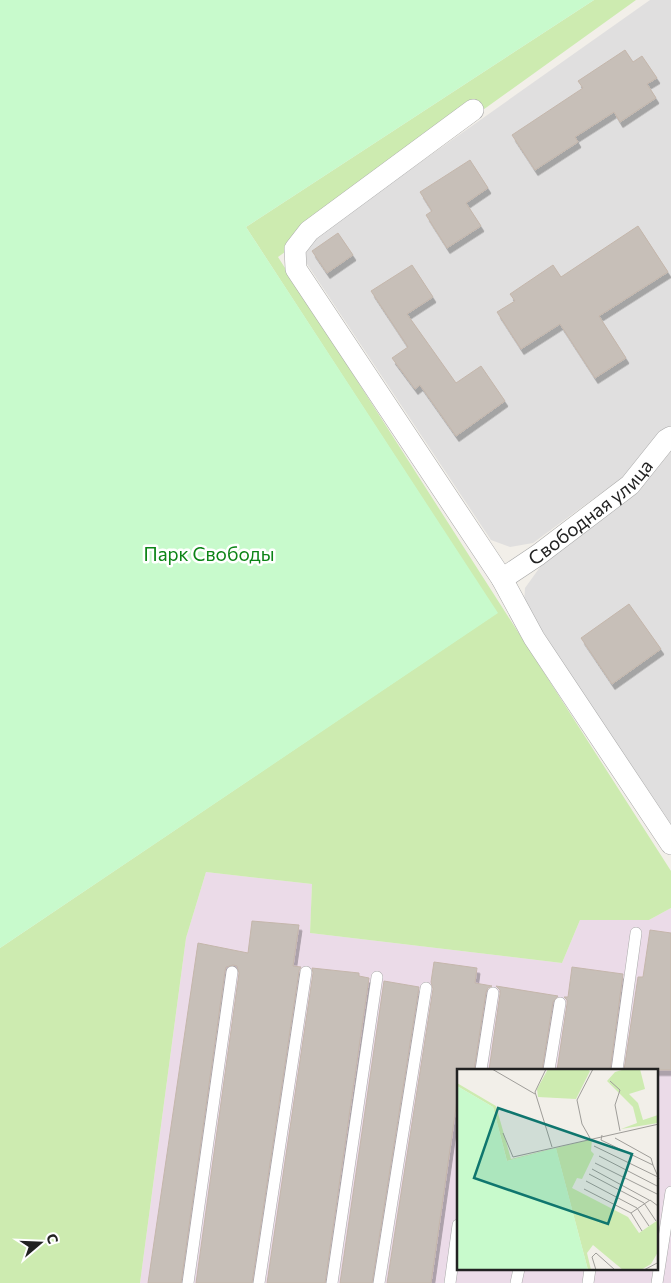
<svg xmlns="http://www.w3.org/2000/svg" width="671" height="1283" viewBox="0 0 671 1283" font-family="Commissioner,sans-serif">
	<defs>
		<filter id="shadow"><feDropShadow dx="3" dy="5.5" stdDeviation="0" flood-color="#0004"/></filter>
	</defs>
	<rect width="100%" height="100%" fill="#f2efe9"/>
	<!-- residential -->
	<g fill="#e0dfdf">
		<path d="M 650,0 L 671,0 L 671,427 L 623,477 L 533,543 L 510,547 L 491,540 L 301,255 L 306,243 Z"/>
		<path d="M 671,451 L 671,829 L 524,603 L 525,588 L 543,563 L 636,494 Z"/>
	</g>
	<!-- industrial -->
	<path fill="#ebdbe8" fill-rule="evenodd" d="M 206,872 L 312,884 L 310,933 L 562,963 L 580,920 L 649,920 L 671,908 L 671,1283 L 140,1283 L 186,938 ZM 458,1070 L 657,1070 L 657,1269 L 458,1269 Z"/>
	<!-- grass -->
	<path fill="#cdebb0" d="M 594,0 L 636,0 L 278,257 L 671,871 L 671,908 L 649,920 L 580,920 L 562,963 L 310,933 L 312,884 L 206,872 L 186,938 L 140,1283 L 0,1283 L 0,948 L 497,613 L 246,227 Z"/>
	<!-- park -->
	<path fill="#c8facc" d="M 0,0 L 594,0 L 246,227 L 498,613 L 0,948 Z"/>
	<!-- building -->
	<g fill="#c7bfb8" stroke="#c4b6ab" filter="url(#shadow)">
		<path d="M 625,50 L 633,62 L 642,56 L 657,78 L 647,84 L 656,98 L 620,122 L 614,112 L 575,137 L 578,142 L 535,170 L 512,135 L 583,88 L 578,81 Z"/>
		<path d="M 470,160 L 488,188 L 466,203 L 481,226 L 447,248 L 426,215 L 432,211 L 420,192 Z"/>
		<path d="M 638,226 L 668,272 L 599,316 L 626,358 L 595,378 L 560,324 L 521,349 L 497,312 L 515,301 L 510,294 L 553,265 L 561,277 Z"/>
		<path d="M 338,233 L 353,255 L 327,273 L 312,251 Z"/>
		<path d="M 412,265 L 433,297 L 407,314 L 456,383 L 481,366 L 505,401 L 456,436 L 420,385 L 415,389 L 392,358 L 408,347 L 371,291 Z"/>
		<path d="M 629,604 L 661,649 L 612,684 L 581,638 Z"/>
		<path d="M 252,921 L 299,925 L 293,966 L 301,967 L 299,971 L 252,1283 L 196,1283 L 239,973 L 237,966 L 233,965 L 226,967 L 225,971 L 181,1283 L 148,1283 L 198,943 L 248,953 Z"/>
		<path d="M 650,930 L 671,933 L 671,1070 L 624,1070 L 638,977 L 643,977 Z"/>
		<path d="M 434,962 L 477,968 L 475,983 L 492,986 L 488,988 L 486,992 L 474,1070 L 458,1070 L 458,1093 L 431,1283 L 387,1283 L 433,989 L 431,982 Z"/>
		<path d="M 572,967 L 623,974 L 610,1070 L 557,1070 L 567,1004 L 567,1000 L 564,997 L 568,997 Z"/>
		<path d="M 312,968 L 359,973 L 359,976 L 369,978 L 325,1283 L 267,1283 L 313,973 Z"/>
		<path d="M 384,981 L 419,987 L 372,1283 L 340,1283 Z"/>
		<path d="M 496,986 L 558,996 L 553,1002 L 542,1070 L 489,1070 L 500,994 L 500,990 Z"/>
	</g>
	<g fill="none" stroke-linecap="round" stroke-linejoin="round">
		<!-- service casing -->
		<g stroke="#a9a9a9" stroke-width="12">
			<g id="service">
				<path d="M 481,1070 L 493,993"/>
				<path d="M 549,1070 L 560,1003"/>
				<path d="M 617,1070 L 636,933"/>
				<path d="M 188,1283 L 232,972"/>
				<path d="M 259,1283 L 306,972"/>
				<path d="M 332,1283 L 377,977"/>
				<path d="M 379,1283 L 426,988"/>
				<path d="M 450,1283 L 458,1225"/>
				<path d="M 516,1283 L 519,1269"/>
				<path d="M 588,1283 L 590,1269"/>
				<path d="M 657,1283 L 671,1192"/>
			</g>
		</g>
		<!-- minor casing -->
		<g stroke="#a9a9a9" stroke-width="22">
			<g id="minor">
				<path d="M 473,110 L 309,231 L 295,249 L 296,269 L 502,579 L 534,638 L 671,844"/>
				<path id="s1" d="M 502,579 L 538,555 L 630,485 L 666,440 L 671,437"/>
			</g>
		</g>
		<!-- service -->
		<use href="#service" stroke="#fff" stroke-width="11"/>
		<!-- minor -->
		<use href="#minor" stroke="#fff" stroke-width="21"/>
	</g>
	<g text-anchor="middle" stroke-width="5" stroke-linejoin="round" paint-order="stroke">
		<!-- street labels -->
		<g font-size="19" fill="#222" stroke="#fff">
			<text dy="7" stroke="none"><textPath href="#s1" startOffset="111">Свободная улица</textPath></text>
		</g>
		<!-- park labels -->
		<g font-size="19" fill="#0c8416" stroke="#fff">
			<text x="209" y="561">Парк Свободы</text>
		</g>
	</g>
	<!-- overview -->
	<g transform="translate(457 1069)">
		<rect width="201" height="201" fill="#f2efe9"/>
		<path d="M 91,0 L 130,0 L 133,2 L 119,30 L 81,28 L 80,20 ZM 168,0 L 183,0 L 188,20 L 172,25 L 181,34 L 186,51 L 201,46 L 201,54 L 164,60 L 180,54 L 176,38 L 150,12 L 158,3 ZM 0,14 L 39,37 L 54,90 L 135,70 L 134,82 L 137,85 L 125,110 L 120,109 L 115,119 L 171,148 L 182,164 L 201,151 L 201,183 L 194,195 L 184,201 L 166,201 L 136,176 L 130,184 L 134,201 L 131,201 L 99,80 L 50,92 L 36,38 L 0,17 Z" fill="#cdebb0"/>
		<path d="M 0,17 L 36,38 L 50,92 L 99,79 L 131,201 L 0,201 Z" fill="#c8facc"/>
		<path fill="none" stroke="#9f9d99" stroke-width="1" d="M 35,0 L 78,25M 89,0 L 78,23 L 95,78M 153,12 L 163,21 L 158,36 L 163,62M 46,64 L 56,88 L 202,55M 145,66 L 144,71 L 196,96 L 202,110M 133,69 L 125,55 L 120,31 L 136,0M 158,69 L 194,89 L 196,96M 137,77 L 201,108M 142,87 L 202,118M 138,94 L 202,126M 135,100 L 192,131M 132,105 L 187,134 L 199,152M 129,112 L 180,139 L 192,157M 127,120 L 174,144 L 193,131 L 201,137M 174,144 L 185,162M 139,201 L 135,188 L 139,184 L 158,201M 187,201 L 202,193"/>
		<path fill="#0f766e" fill-opacity="0.15" stroke="#0f766e" stroke-width="2.5" d="M 41,39 L 175,85 L 151,155 L 17,109 Z"/>
		<rect width="201" height="201" fill="none" stroke="#222" stroke-width="2.5"/>
	</g>
	<!-- north arrow -->
	<g transform="translate(40 1243) rotate(71)" stroke="#ffffff" stroke-width="4" paint-order="stroke">
	<path d="M0-4L9 19L0 12L-9 19Z" fill="#222222"/>
	<text y="-8" font-size="14" font-weight="bold" text-anchor="middle" fill="#222222">С</text>
	</g>
</svg>
